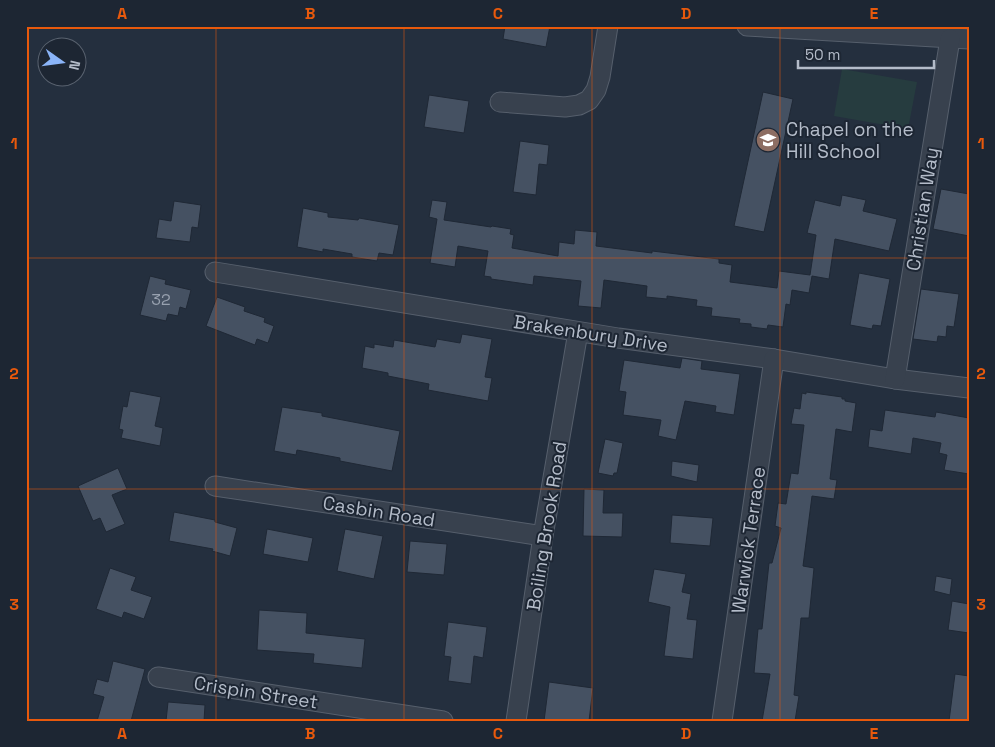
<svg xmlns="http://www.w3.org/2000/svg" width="995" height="747" viewBox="0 0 995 747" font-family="'Space Grotesk',sans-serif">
	<rect width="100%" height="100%" fill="#242f3e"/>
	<!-- green -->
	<path fill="#263c3f" d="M 842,69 L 917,82 L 908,129 L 834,116 Z"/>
	<!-- building -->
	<g fill="#455162" stroke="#1f2835">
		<path d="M 505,26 L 550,26 L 546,47 L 503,39 Z"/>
		<path d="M 763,92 L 793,99 L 764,232 L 734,226 Z"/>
		<path d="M 429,95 L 469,101 L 464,133 L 424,127 Z"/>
		<path d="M 520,141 L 549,145 L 547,165 L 539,164 L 536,195 L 513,192 Z"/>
		<path d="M 941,189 L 969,194 L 969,236 L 933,229 Z"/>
		<path d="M 842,195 L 866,200 L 863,211 L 897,219 L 889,251 L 835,239 L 829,279 L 812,276 L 809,293 L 792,290 L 790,305 L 786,304 L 783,327 L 768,325 L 767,329 L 751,327 L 751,324 L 739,323 L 740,319 L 711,316 L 712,308 L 696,306 L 697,300 L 667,296 L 667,299 L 646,297 L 647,286 L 604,280 L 601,308 L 578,306 L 581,281 L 534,276 L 533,285 L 491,279 L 491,277 L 484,276 L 488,251 L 458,246 L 455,267 L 430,263 L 437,219 L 429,217 L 432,200 L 447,202 L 444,220 L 491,227 L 492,226 L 511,229 L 510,234 L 514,235 L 512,248 L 558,256 L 559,242 L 574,244 L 575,230 L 597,232 L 596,246 L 652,253 L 652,251 L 719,259 L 719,263 L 732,265 L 730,282 L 777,288 L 779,271 L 810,275 L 816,235 L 807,233 L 815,200 L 840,206 Z"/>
		<path d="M 174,201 L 201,205 L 198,228 L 192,227 L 190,242 L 156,238 L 159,219 L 171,221 Z"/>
		<path d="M 303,208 L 328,213 L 328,217 L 358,220 L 359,218 L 399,225 L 393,255 L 379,253 L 377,261 L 352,257 L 352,254 L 323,249 L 323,252 L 297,247 Z"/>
		<path d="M 859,273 L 890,279 L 881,326 L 873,325 L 872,329 L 850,325 Z"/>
		<path d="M 150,276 L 166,280 L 165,284 L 191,290 L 186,309 L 180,307 L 178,316 L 168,314 L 166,321 L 140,315 Z"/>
		<path d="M 921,289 L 959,294 L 954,327 L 947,326 L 946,337 L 938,336 L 937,342 L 913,339 Z"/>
		<path d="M 217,297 L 245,307 L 244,311 L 265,318 L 264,322 L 274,326 L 268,343 L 257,339 L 255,345 L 206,326 Z"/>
		<path d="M 462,334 L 492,339 L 485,377 L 492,378 L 488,401 L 428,390 L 429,384 L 388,376 L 388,373 L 362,368 L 365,346 L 374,348 L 374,344 L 393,347 L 394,340 L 435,347 L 437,339 L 460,343 Z"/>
		<path d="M 682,358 L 702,361 L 701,369 L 740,374 L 734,415 L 715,412 L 716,406 L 685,401 L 676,440 L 658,436 L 661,420 L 623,415 L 626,392 L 619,391 L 624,360 L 680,368 Z"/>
		<path d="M 130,391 L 161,397 L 155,426 L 163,428 L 160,446 L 121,438 L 123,430 L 119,429 L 123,406 L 127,407 Z"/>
		<path d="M 806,392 L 842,397 L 842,399 L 845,399 L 845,401 L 856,403 L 852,432 L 836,429 L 830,479 L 837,480 L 834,499 L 812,496 L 803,566 L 814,568 L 809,618 L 801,618 L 794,695 L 799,696 L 795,721 L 762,721 L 770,674 L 754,673 L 758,629 L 762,629 L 769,563 L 772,563 L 781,528 L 775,526 L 778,503 L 786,504 L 791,473 L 798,474 L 804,425 L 791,424 L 794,408 L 800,409 L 802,393 L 806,394 Z"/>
		<path d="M 282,407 L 322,413 L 322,416 L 400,431 L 392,471 L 340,461 L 340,458 L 297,450 L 296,455 L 274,451 Z"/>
		<path d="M 885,410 L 935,417 L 936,412 L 969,418 L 969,474 L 944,470 L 947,455 L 939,453 L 941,443 L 913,438 L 911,454 L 868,447 L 870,429 L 882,431 Z"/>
		<path d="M 605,439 L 623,443 L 617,473 L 614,473 L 613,476 L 598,473 Z"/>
		<path d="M 672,461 L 699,465 L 697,482 L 671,476 Z"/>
		<path d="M 118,468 L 127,489 L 112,495 L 125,524 L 106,532 L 100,518 L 93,521 L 78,486 Z"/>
		<path d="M 584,489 L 604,490 L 603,513 L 623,513 L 622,537 L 583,536 Z"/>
		<path d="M 174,512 L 215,520 L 215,522 L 237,528 L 230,556 L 212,551 L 213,549 L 169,541 Z"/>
		<path d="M 672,515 L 713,518 L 710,546 L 670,543 Z"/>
		<path d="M 267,529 L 313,538 L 308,562 L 263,554 Z"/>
		<path d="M 345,529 L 383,536 L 374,579 L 337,571 Z"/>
		<path d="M 410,541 L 447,544 L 444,575 L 407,572 Z"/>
		<path d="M 110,568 L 136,577 L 131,590 L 152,597 L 144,619 L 124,612 L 122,618 L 96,609 Z"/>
		<path d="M 654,569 L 686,574 L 682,592 L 691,594 L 687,619 L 697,620 L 693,659 L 664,656 L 670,607 L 648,602 Z"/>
		<path d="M 936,576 L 952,579 L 950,595 L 934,591 Z"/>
		<path d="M 952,601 L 969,604 L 969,633 L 948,630 Z"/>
		<path d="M 259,610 L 307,613 L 306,633 L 365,639 L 362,668 L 313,663 L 314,654 L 257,650 Z"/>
		<path d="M 448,622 L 487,627 L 483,658 L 474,656 L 471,684 L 448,681 L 451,657 L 444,656 Z"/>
		<path d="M 113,661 L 145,669 L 131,721 L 97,721 L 104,697 L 93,694 L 97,679 L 108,682 Z"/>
		<path d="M 955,674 L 969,676 L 969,721 L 949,721 Z"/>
		<path d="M 549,682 L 593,688 L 589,721 L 544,721 Z"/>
		<path d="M 168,702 L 205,705 L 204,721 L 166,721 Z"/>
	</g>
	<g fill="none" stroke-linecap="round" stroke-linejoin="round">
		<!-- minor casing -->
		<g stroke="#565f6c" stroke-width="21">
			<g id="minor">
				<path d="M 747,26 L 969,39"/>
				<path d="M 500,102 L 565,107 L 579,105 L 589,100 L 596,90 L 600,77 L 608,26"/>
				<path d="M 215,272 L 618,338 L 774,359 L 895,379 L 969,388"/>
				<path d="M 895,379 L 950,39"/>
				<path d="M 215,486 L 543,536"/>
				<path d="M 158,677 L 443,721"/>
				<path d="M 516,721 L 543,536 L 578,332"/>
				<path d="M 722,721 L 774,359"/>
			</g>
		</g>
		<!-- minor -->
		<use href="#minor" stroke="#38414e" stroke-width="19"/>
	</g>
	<!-- grid -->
	<path fill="none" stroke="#e8590c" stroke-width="1" stroke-opacity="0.55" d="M 216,26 L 216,721M 404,26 L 404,721M 592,26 L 592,721M 780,26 L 780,721M 26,258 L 969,258M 26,489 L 969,489"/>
	<!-- icons -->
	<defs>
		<g id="school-disc" transform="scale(1.25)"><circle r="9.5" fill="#8d6e63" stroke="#1d2633"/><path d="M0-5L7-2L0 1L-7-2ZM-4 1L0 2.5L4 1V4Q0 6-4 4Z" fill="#fff"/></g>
	</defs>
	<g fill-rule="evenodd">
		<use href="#school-disc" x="768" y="140"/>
	</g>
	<g text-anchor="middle" stroke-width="4" stroke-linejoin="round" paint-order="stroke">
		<!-- number labels -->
		<g font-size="16" fill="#98a1af">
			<text x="161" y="305">32</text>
		</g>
		<!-- poi labels -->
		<g font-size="19" fill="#b4bcc9" stroke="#1d2633" text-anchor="start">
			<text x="786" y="136">Chapel on the<tspan x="786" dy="22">Hill School</tspan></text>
		</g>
		<!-- street labels -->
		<g font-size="19" fill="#b4bcc9" stroke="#1d2633">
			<text transform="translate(922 209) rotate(-81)" y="7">Christian Way</text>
			<text transform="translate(591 333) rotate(9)" y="7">Brakenbury Drive</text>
			<text transform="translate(379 511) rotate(9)" y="7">Casbin Road</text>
			<text transform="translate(546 526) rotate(-81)" y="7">Boiling Brook Road</text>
			<text transform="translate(748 540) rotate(-82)" y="7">Warwick Terrace</text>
			<text transform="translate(256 692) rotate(9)" y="7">Crispin Street</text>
		</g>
	</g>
	<!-- border -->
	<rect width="995" height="747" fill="none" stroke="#1d2633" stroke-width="55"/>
	<!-- north arrow -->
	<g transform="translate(62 62) rotate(104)"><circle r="24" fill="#1d2633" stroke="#59626f"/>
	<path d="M0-4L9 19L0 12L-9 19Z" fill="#8ab4f8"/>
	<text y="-8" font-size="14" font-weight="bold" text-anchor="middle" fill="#b4bcc9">N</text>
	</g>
	<!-- scale -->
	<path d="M798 60v8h136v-8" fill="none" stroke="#b4bcc9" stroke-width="2.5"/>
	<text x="805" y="60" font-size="15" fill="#b4bcc9" stroke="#1d2633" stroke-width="4" paint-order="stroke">50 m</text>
	<rect x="28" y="28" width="940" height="692" fill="none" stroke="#e8590c" stroke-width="2"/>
	<g font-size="16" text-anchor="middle" font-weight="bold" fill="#e8590c">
		<text x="122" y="19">A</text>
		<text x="310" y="19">B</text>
		<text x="498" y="19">C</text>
		<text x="686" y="19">D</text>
		<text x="874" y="19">E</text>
		<text x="14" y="149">1</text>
		<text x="981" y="149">1</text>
		<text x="14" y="379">2</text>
		<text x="981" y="379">2</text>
		<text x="14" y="610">3</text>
		<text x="981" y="610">3</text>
		<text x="122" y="739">A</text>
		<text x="310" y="739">B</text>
		<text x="498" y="739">C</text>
		<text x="686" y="739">D</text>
		<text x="874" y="739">E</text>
	</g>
</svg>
